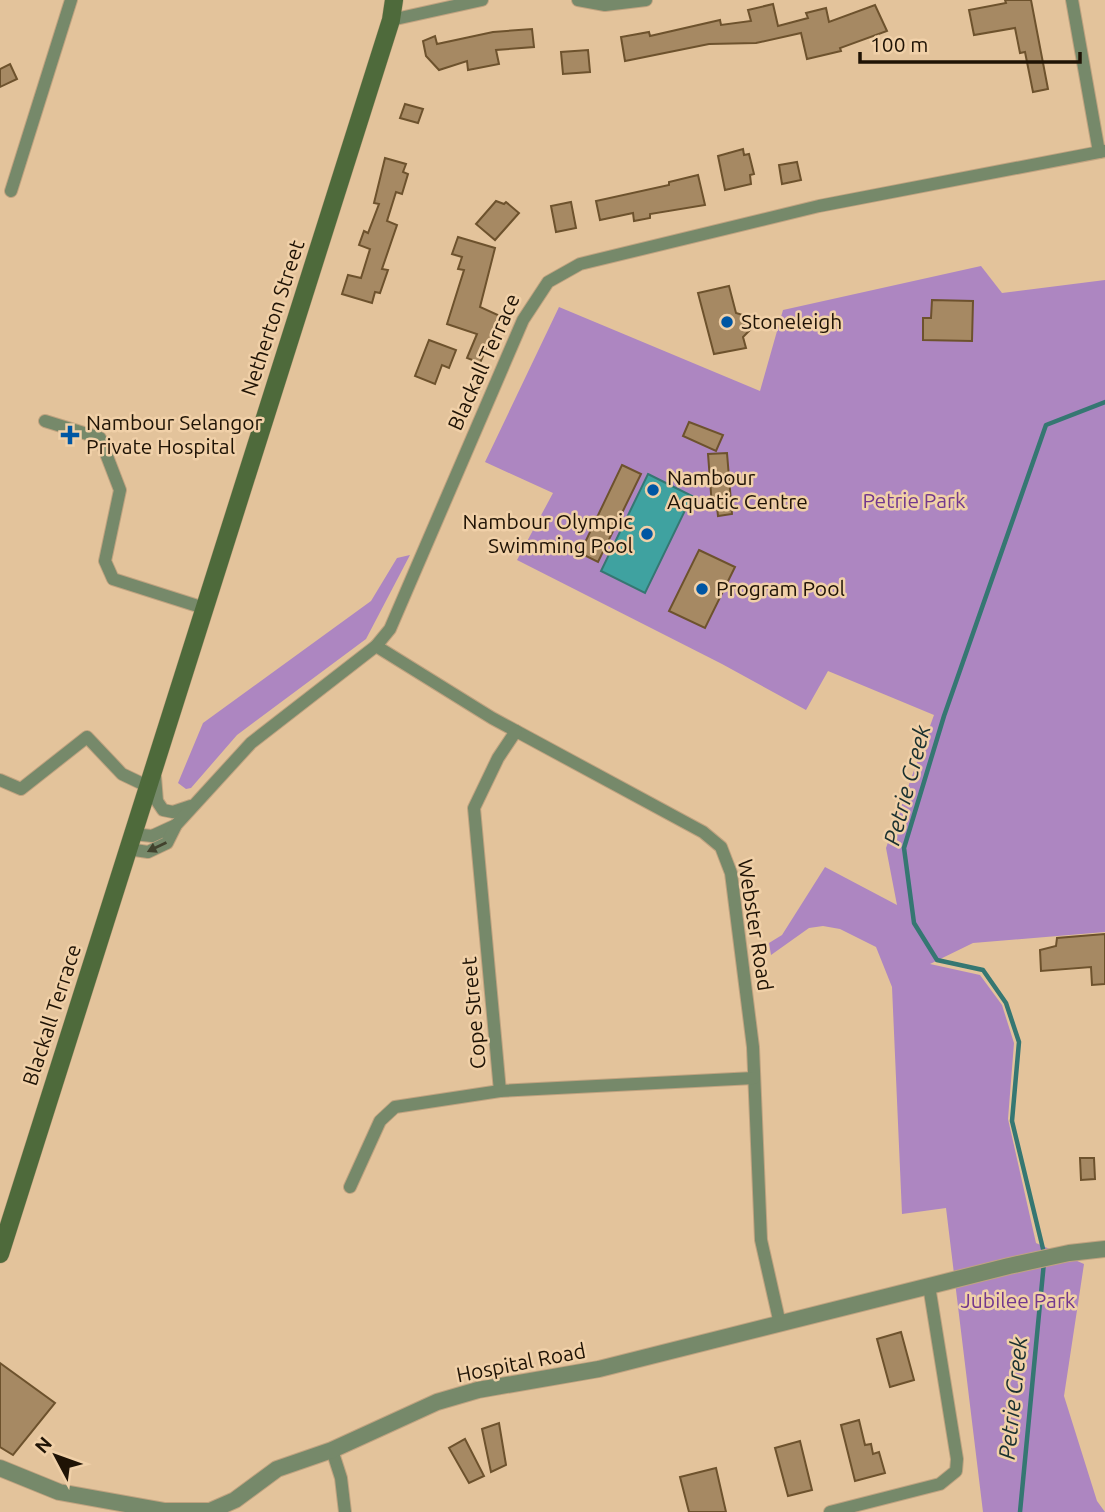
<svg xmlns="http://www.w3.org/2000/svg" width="1105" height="1512" viewBox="0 0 1105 1512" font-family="Ubuntu,sans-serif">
	<rect width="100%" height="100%" fill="#e3c39b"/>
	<!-- green -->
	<g fill="#ad86c1">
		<path d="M 981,266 L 1002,293 L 1105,280 L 1105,932 L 973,943 L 930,964 L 980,975 L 1002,1005 L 1014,1043 L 1008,1119 L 1036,1243 L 1084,1264 L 1064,1396 L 1097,1501 L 1105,1512 L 983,1512 L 946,1208 L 902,1214 L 892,987 L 876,947 L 840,929 L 823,926 L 809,928 L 771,955 L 769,943 L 782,935 L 825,867 L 897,905 L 886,848 L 934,715 L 828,671 L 806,710 L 722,664 L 517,560 L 553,493 L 485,462 L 559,307 L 760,391 L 783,310 Z"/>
		<path d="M 410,555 L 366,639 L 237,735 L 191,788 L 186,789 L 178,783 L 203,723 L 371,601 L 397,558 Z"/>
	</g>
	<!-- water -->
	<path fill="#3fa2a0" stroke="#357772" stroke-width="2" d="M 648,474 L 692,496 L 645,593 L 601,571 Z"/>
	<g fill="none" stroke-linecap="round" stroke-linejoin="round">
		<!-- stream -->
		<g stroke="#357772" stroke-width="4.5">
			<path d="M 1044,1253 L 1012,1121 L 1019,1042 L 1006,1003 L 983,970 L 937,960 L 914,923 L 904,848 L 944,716 L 1046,425 L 1105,402"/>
			<path d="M 1020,1512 L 1044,1262"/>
		</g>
	</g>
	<!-- building -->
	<g fill="#a68963" stroke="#6d522d" stroke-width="2">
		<path d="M 1005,0 L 1031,0 L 1048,89 L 1033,92 L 1025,52 L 1020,53 L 1015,28 L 974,35 L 969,10 L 1006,3 Z"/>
		<path d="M 773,4 L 778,26 L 808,18 L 806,13 L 826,8 L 829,22 L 875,5 L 887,31 L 840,48 L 841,51 L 807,59 L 801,33 L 756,43 L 709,44 L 625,61 L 621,37 L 649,32 L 650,36 L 720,20 L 721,25 L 751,21 L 748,10 Z"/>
		<path d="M 532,29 L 534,47 L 496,50 L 499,64 L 468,70 L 467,61 L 439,70 L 426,56 L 423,41 L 435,36 L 437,44 L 493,32 Z"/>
		<path d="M 588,50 L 590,72 L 563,74 L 561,52 Z"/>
		<path d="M 10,64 L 17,79 L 0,87 L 0,69 Z"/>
		<path d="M 405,104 L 423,109 L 418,123 L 400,118 Z"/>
		<path d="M 743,149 L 744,155 L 749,154 L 754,174 L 750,175 L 751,184 L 725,190 L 718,156 Z"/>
		<path d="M 385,158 L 406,164 L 403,172 L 408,174 L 402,194 L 396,192 L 387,221 L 397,225 L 382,269 L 388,270 L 380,293 L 375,292 L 372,303 L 342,294 L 348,275 L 361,278 L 370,249 L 359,245 L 364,231 L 368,233 L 379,204 L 374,203 Z"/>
		<path d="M 797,162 L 801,180 L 782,184 L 779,165 Z"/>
		<path d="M 698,175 L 705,205 L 650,214 L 650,218 L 634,221 L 633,213 L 600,220 L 596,201 L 669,185 L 669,182 Z"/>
		<path d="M 496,201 L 504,204 L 506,202 L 519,213 L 495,240 L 476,224 Z"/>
		<path d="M 571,202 L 576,228 L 556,232 L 551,206 Z"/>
		<path d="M 458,237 L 495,248 L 480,307 L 500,316 L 480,363 L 467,358 L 477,334 L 447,324 L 464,270 L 458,269 L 462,257 L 452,254 Z"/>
		<path d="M 729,286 L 736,313 L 746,316 L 751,329 L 743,337 L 746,348 L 714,354 L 698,293 Z"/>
		<path d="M 932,300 L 973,301 L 972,341 L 923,340 L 923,318 L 931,318 Z"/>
		<path d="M 429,340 L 456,350 L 449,368 L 442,365 L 435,384 L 415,376 Z"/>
		<path d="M 689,422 L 723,435 L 716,451 L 683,436 Z"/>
		<path d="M 727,453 L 732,514 L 718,516 L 717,507 L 712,506 L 708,454 Z"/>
		<path d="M 622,465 L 641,474 L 598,562 L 580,553 Z"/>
		<path d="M 699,550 L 735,567 L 705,628 L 669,611 Z"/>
		<path d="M 1105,934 L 1105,984 L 1092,985 L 1091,967 L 1041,971 L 1040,950 L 1056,946 L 1057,938 Z"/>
		<path d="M 1080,1158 L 1094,1158 L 1095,1179 L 1081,1180 Z"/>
		<path d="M 901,1332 L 914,1380 L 890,1387 L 877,1339 Z"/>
		<path d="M 0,1363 L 55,1403 L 13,1455 L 0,1447 Z"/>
		<path d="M 859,1420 L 865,1445 L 871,1444 L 873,1454 L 879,1452 L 885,1473 L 855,1481 L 841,1425 Z"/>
		<path d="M 499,1423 L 506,1465 L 491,1472 L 482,1429 Z"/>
		<path d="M 465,1439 L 484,1476 L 469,1483 L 449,1448 Z"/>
		<path d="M 800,1441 L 812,1490 L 788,1496 L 775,1448 Z"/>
		<path d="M 716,1468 L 726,1512 L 689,1512 L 680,1477 Z"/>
	</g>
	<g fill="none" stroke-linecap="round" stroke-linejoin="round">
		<!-- minor casing -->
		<g stroke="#c0a380" stroke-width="14">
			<g id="minor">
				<path d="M 578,0 L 605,5 L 646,0"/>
				<path d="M 1072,0 L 1099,152"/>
				<path d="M 391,20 L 482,0"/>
				<path d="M 11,191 L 71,0"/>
				<path d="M 45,421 L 100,438 L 120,490 L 105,561 L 113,579 L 204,608"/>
				<path d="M 376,646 L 492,718 L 703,832 L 721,847 L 731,873 L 753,1047 L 761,1240 L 780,1324"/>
				<path d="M 155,776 L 157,801 L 163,810 L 173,812 L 191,806"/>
				<path d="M 0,780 L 21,789 L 87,737 L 122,774 L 147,786"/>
				<path d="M 133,834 L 152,836 L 176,825"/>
				<path d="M 128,849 L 148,852 L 167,843 L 176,825 L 251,743 L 376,646 L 390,629 L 523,320 L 548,282 L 580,264 L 819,206 L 1105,151"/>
				<path d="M 500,1091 L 474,808 L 498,758 L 516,731"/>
				<path d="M 350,1187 L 380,1121 L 395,1107 L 500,1091 L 754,1078"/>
				<path d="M 332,1450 L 341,1478 L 345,1512"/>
				<path d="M 830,1512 L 940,1484 L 956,1471 L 957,1459 L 929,1286"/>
			</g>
		</g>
		<!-- tertiary casing -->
		<g stroke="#c0a380" stroke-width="18">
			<path id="tertiary" d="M 0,1468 L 59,1492 L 165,1511 L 210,1511 L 235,1500 L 277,1469 L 332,1450 L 437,1402 L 478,1390 L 599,1369 L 1009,1266 L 1069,1253 L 1105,1249"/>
		</g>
		<!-- secondary casing -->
		<g stroke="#c0a380" stroke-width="19">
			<path id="secondary" d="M 0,1254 L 391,20 L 394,0"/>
		</g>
		<!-- minor -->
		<use href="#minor" stroke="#76896a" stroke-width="12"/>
		<!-- tertiary -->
		<use href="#tertiary" stroke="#76896a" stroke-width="16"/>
		<!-- secondary -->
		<use href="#secondary" stroke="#4e6a3b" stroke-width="18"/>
	</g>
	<!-- one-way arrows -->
	<defs><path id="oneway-solid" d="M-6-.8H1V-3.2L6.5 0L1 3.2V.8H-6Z" transform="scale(1.75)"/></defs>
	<use fill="#42422d" href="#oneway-solid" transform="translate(157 847) rotate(154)"/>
	<!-- markers -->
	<g fill="#0056a3" stroke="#f0d0a8" stroke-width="2.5">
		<circle cx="727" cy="322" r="7"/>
		<path d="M66.5 424.5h7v7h7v7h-7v7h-7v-7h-7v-7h7z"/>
		<circle cx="653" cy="490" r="7"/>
		<circle cx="647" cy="534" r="7"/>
		<circle cx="702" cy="589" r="7"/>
	</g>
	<g text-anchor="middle" stroke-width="5" stroke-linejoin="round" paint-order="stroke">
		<!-- street labels -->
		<g font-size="21" fill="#1f1305" stroke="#f0d0a8">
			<text transform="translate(273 318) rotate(-72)" y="7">Netherton Street</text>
			<text transform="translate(484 362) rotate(-66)" y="7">Blackall Terrace</text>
			<text transform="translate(755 925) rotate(81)" y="7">Webster Road</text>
			<text transform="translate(474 1013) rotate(-95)" y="7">Cope Street</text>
			<text transform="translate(52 1015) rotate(-72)" y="7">Blackall Terrace</text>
			<text transform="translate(521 1363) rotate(-11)" y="7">Hospital Road</text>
		</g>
		<!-- poi labels -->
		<g font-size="21" fill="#1f1305" stroke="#f0d0a8" text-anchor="start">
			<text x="741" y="329">Stoneleigh</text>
			<text x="86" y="430">Nambour Selangor<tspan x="86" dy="24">Private Hospital</tspan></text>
			<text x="667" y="485">Nambour<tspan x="667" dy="24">Aquatic Centre</tspan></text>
			<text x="633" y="529" text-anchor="end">Nambour Olympic<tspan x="633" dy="24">Swimming Pool</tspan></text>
			<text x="716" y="596">Program Pool</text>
		</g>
		<!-- park labels -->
		<g font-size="21" fill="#72388e" stroke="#f0d0a8">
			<text x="914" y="508">Petrie Park</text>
			<text x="1018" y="1308">Jubilee Park</text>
		</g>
		<!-- water labels -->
		<g font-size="23" font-style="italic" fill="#1a3130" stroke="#f0d0a8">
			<text transform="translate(907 785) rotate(-75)" y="8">Petrie Creek</text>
			<text transform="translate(1013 1398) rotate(-84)" y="8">Petrie Creek</text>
		</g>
	</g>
	<!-- north arrow -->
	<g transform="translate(56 1456) rotate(311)" stroke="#f0d0a8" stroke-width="5" paint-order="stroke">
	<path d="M0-5L12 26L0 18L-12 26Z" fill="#1f1305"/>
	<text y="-10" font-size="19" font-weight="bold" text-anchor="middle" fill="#1f1305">N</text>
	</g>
	<!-- scale -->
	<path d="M860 52v10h220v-10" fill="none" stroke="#1f1305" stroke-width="3.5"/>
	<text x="870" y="52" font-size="21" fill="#1f1305" stroke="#f0d0a8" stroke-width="5" paint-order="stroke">100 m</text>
</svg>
